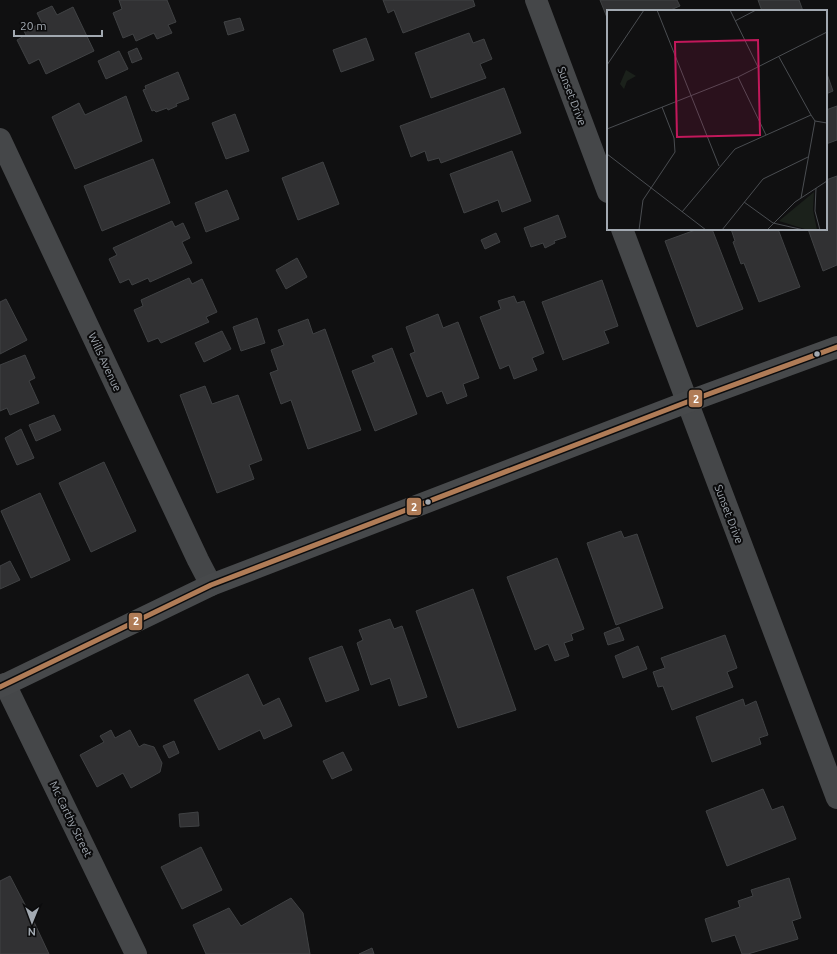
<svg xmlns="http://www.w3.org/2000/svg" width="837" height="954" viewBox="0 0 837 954" font-family="Ubuntu,sans-serif">
	<rect width="100%" height="100%" fill="#101011"/>
	<!-- building -->
	<g fill="#313133" stroke="#404244">
		<path d="M 119,0 L 167,0 L 176,22 L 168,25 L 172,33 L 157,39 L 154,33 L 136,41 L 133,34 L 123,38 L 113,13 L 122,9 Z"/>
		<path d="M 383,0 L 473,0 L 475,6 L 403,33 L 394,10 L 388,13 Z"/>
		<path d="M 600,0 L 677,0 L 680,6 L 668,11 L 608,11 L 608,20 Z"/>
		<path d="M 758,0 L 799,0 L 803,11 L 762,11 Z"/>
		<path d="M 52,6 L 57,15 L 73,7 L 94,51 L 46,74 L 39,59 L 29,64 L 17,40 L 26,35 L 24,31 L 42,23 L 37,13 Z"/>
		<path d="M 240,18 L 244,30 L 228,35 L 224,22 Z"/>
		<path d="M 469,33 L 473,43 L 484,39 L 487,47 L 492,59 L 480,64 L 486,78 L 431,98 L 415,53 Z"/>
		<path d="M 366,38 L 374,60 L 341,72 L 333,50 Z"/>
		<path d="M 137,48 L 142,59 L 132,63 L 128,52 Z"/>
		<path d="M 119,51 L 128,69 L 106,79 L 98,61 Z"/>
		<path d="M 826,71 L 833,91 L 826,94 Z"/>
		<path d="M 178,72 L 189,99 L 176,104 L 177,106 L 168,110 L 167,108 L 156,112 L 154,110 L 152,111 L 143,90 L 146,89 L 145,86 Z"/>
		<path d="M 504,88 L 521,133 L 441,163 L 439,158 L 428,161 L 425,151 L 411,157 L 400,126 Z"/>
		<path d="M 126,96 L 142,141 L 75,169 L 52,117 L 79,103 L 85,115 Z"/>
		<path d="M 837,106 L 837,140 L 826,144 L 826,110 Z"/>
		<path d="M 235,114 L 249,151 L 226,159 L 212,123 Z"/>
		<path d="M 512,151 L 531,201 L 502,212 L 498,200 L 464,213 L 450,174 Z"/>
		<path d="M 153,159 L 170,203 L 102,231 L 84,186 Z"/>
		<path d="M 323,162 L 339,204 L 298,220 L 282,178 Z"/>
		<path d="M 837,176 L 837,265 L 823,271 L 808,229 L 826,229 L 826,180 Z"/>
		<path d="M 227,190 L 239,219 L 206,232 L 195,203 Z"/>
		<path d="M 558,215 L 566,237 L 554,241 L 555,243 L 545,248 L 543,243 L 531,247 L 524,228 Z"/>
		<path d="M 172,221 L 175,227 L 183,223 L 190,238 L 182,242 L 192,263 L 150,282 L 148,278 L 132,285 L 129,279 L 120,283 L 109,259 L 117,255 L 113,248 Z"/>
		<path d="M 698,229 L 712,229 L 743,309 L 697,327 L 665,241 Z"/>
		<path d="M 731,229 L 778,229 L 800,287 L 759,302 L 744,263 L 741,264 L 733,242 L 735,241 Z"/>
		<path d="M 496,233 L 500,242 L 485,249 L 481,240 Z"/>
		<path d="M 297,258 L 307,277 L 286,289 L 276,270 Z"/>
		<path d="M 189,278 L 192,284 L 202,279 L 217,312 L 206,317 L 209,322 L 161,343 L 158,338 L 148,342 L 134,310 L 143,306 L 141,300 Z"/>
		<path d="M 602,280 L 618,326 L 604,331 L 609,343 L 563,360 L 542,302 Z"/>
		<path d="M 514,296 L 517,303 L 524,301 L 544,353 L 532,358 L 537,370 L 514,379 L 509,365 L 500,369 L 480,317 L 501,309 L 498,301 Z"/>
		<path d="M 6,299 L 27,340 L 0,354 L 0,302 Z"/>
		<path d="M 438,314 L 443,328 L 458,322 L 479,378 L 463,384 L 467,396 L 447,404 L 442,391 L 427,397 L 410,354 L 415,352 L 406,327 Z"/>
		<path d="M 257,318 L 265,343 L 241,351 L 233,327 Z"/>
		<path d="M 308,319 L 313,334 L 325,329 L 361,430 L 308,449 L 291,400 L 281,404 L 270,373 L 278,370 L 271,350 L 284,345 L 278,330 Z"/>
		<path d="M 222,331 L 231,349 L 204,362 L 195,343 Z"/>
		<path d="M 392,348 L 417,414 L 375,431 L 352,371 L 375,362 L 372,356 Z"/>
		<path d="M 25,355 L 35,378 L 29,381 L 39,403 L 10,415 L 7,408 L 0,411 L 0,365 Z"/>
		<path d="M 205,386 L 212,404 L 238,395 L 262,460 L 249,465 L 254,479 L 217,493 L 180,395 Z"/>
		<path d="M 54,415 L 61,430 L 36,441 L 29,425 Z"/>
		<path d="M 21,429 L 34,458 L 17,465 L 5,438 Z"/>
		<path d="M 104,462 L 136,531 L 91,552 L 59,483 Z"/>
		<path d="M 40,493 L 70,560 L 31,578 L 1,511 Z"/>
		<path d="M 621,531 L 624,538 L 637,534 L 663,608 L 616,625 L 587,543 Z"/>
		<path d="M 557,558 L 584,629 L 571,634 L 573,640 L 564,643 L 569,656 L 555,661 L 548,644 L 535,650 L 507,577 Z"/>
		<path d="M 10,561 L 20,580 L 0,589 L 0,566 Z"/>
		<path d="M 473,589 L 516,710 L 458,728 L 416,611 Z"/>
		<path d="M 390,619 L 394,629 L 402,626 L 427,697 L 399,706 L 390,678 L 371,685 L 357,643 L 363,640 L 359,630 Z"/>
		<path d="M 619,627 L 624,640 L 608,645 L 604,633 Z"/>
		<path d="M 725,635 L 737,668 L 727,672 L 733,687 L 672,710 L 663,686 L 658,687 L 653,672 L 665,668 L 661,658 Z"/>
		<path d="M 342,646 L 359,690 L 326,702 L 309,658 Z"/>
		<path d="M 638,646 L 647,669 L 623,678 L 615,656 Z"/>
		<path d="M 248,674 L 263,706 L 279,698 L 292,726 L 264,739 L 260,730 L 219,750 L 194,700 Z"/>
		<path d="M 743,699 L 745,706 L 756,701 L 768,735 L 759,738 L 761,744 L 712,762 L 696,717 Z"/>
		<path d="M 111,730 L 115,738 L 130,730 L 139,747 L 144,744 L 154,747 L 162,763 L 160,772 L 131,788 L 123,773 L 97,787 L 80,755 L 104,742 L 100,736 Z"/>
		<path d="M 174,741 L 179,753 L 169,758 L 163,746 Z"/>
		<path d="M 343,752 L 352,770 L 332,779 L 323,761 Z"/>
		<path d="M 763,789 L 772,810 L 783,806 L 796,839 L 727,866 L 706,811 Z"/>
		<path d="M 198,812 L 199,826 L 180,827 L 179,814 Z"/>
		<path d="M 201,847 L 222,890 L 182,909 L 161,867 Z"/>
		<path d="M 10,876 L 34,922 L 49,954 L 0,954 L 0,881 Z"/>
		<path d="M 789,878 L 801,918 L 792,921 L 798,939 L 748,954 L 742,954 L 735,935 L 712,942 L 705,919 L 740,907 L 738,901 L 753,896 L 751,890 Z"/>
		<path d="M 291,898 L 303,913 L 310,954 L 206,954 L 193,925 L 229,908 L 241,926 Z"/>
		<path d="M 372,948 L 374,954 L 359,954 Z"/>
	</g>
	<g fill="none" stroke-linecap="round" stroke-linejoin="round">
		<!-- minor -->
		<g stroke="#454749" stroke-width="22">
			<path d="M 536,0 L 608,192"/>
			<path d="M 0,139 L 198,560 L 211,585"/>
			<path d="M 622,229 L 837,798"/>
			<path d="M 5,684 L 136,954"/>
		</g>
		<!-- major -->
		<path stroke="#47494b" stroke-width="22" d="M 0,687 L 211,585 L 687,402 L 837,347"/>
		<!-- bus-1 casing -->
		<g stroke="#0b0b0c" stroke-width="8">
			<path id="bus-1" d="M 0,687 L 211,585 L 687,402 L 837,347"/>
		</g>
		<!-- bus-1 -->
		<use href="#bus-1" stroke="#b07c57" stroke-width="5"/>
	</g>
	<!-- markers -->
	<g fill="#a2a9b1" stroke="#0b0b0c" stroke-width="1.5">
		<circle cx="817" cy="354" r="3.5"/>
		<circle cx="428" cy="502" r="3.5"/>
	</g>
	<g text-anchor="middle" stroke-width="4" stroke-linejoin="round" paint-order="stroke">
		<!-- street labels -->
		<g font-size="11" fill="#a2a9b1" stroke="#0b0b0c">
			<text transform="translate(572 96) rotate(69)" y="4">Sunset Drive</text>
			<text transform="translate(105 362) rotate(65)" y="4">Wills Avenue</text>
			<text transform="translate(729 514) rotate(69)" y="4">Sunset Drive</text>
			<text transform="translate(71 819) rotate(64)" y="4">Mc Carthy Street</text>
		</g>
	</g>
	<!-- overview -->
	<g transform="translate(607 10)">
		<rect width="220" height="220" fill="#101011"/>
		<path d="M 19,60 L 29,66 L 20,71 L 17,79 L 13,74 ZM 207,182 L 206,200 L 210,220 L 201,220 L 172,211 Z" fill="#1b211b"/>
		<path fill="none" stroke="#4a4d51" stroke-width="1" d="M 50,0 L 112,156M 123,0 L 151,57M 128,11 L 149,0M 172,47 L 204,105 L 208,111 L 220,113M 0,55 L 37,0M 131,67 L 159,125M 0,119 L 131,67 L 220,22M 0,144 L 99,220M 209,178 L 208,201 L 213,220M 194,188 L 208,111M 137,192 L 166,213 L 197,220M 75,202 L 128,139 L 204,105M 32,220 L 36,190 L 68,142 L 67,128 L 55,97M 115,220 L 156,169 L 201,147M 160,220 L 188,192 L 220,171"/>
		<path fill="#c2185b" fill-opacity="0.15" stroke="#c2185b" stroke-width="2" d="M 151,30 L 153,125 L 70,127 L 68,32 Z"/>
		<rect width="220" height="220" fill="none" stroke="#a2a9b1" stroke-width="2"/>
	</g>
	<g stroke="#0b0b0c" stroke-width="1.5">
		<rect x="688" y="389" width="15" height="19" rx="4" fill="#b07c57"/>
		<rect x="406" y="497" width="16" height="19" rx="4" fill="#b07c57"/>
		<rect x="128" y="612" width="15" height="19" rx="4" fill="#b07c57"/>
	</g>
	<g font-size="11" text-anchor="middle" font-weight="bold" fill="#fff">
		<text x="696" y="403">2</text>
		<text x="414" y="511">2</text>
		<text x="136" y="625">2</text>
	</g>
	<!-- north arrow -->
	<g transform="translate(32 922) rotate(181)" stroke="#0b0b0c" stroke-width="3" paint-order="stroke">
	<path d="M0-3L7 15L0 10L-7 15Z" fill="#a2a9b1"/>
	<text y="-6" font-size="11" font-weight="bold" text-anchor="middle" fill="#a2a9b1">N</text>
	</g>
	<!-- scale -->
	<path d="M14 30v6h88v-6" fill="none" stroke="#a2a9b1" stroke-width="2"/>
	<text x="20" y="30" font-size="12" fill="#a2a9b1" stroke="#0b0b0c" stroke-width="3" paint-order="stroke">20 m</text>
</svg>
